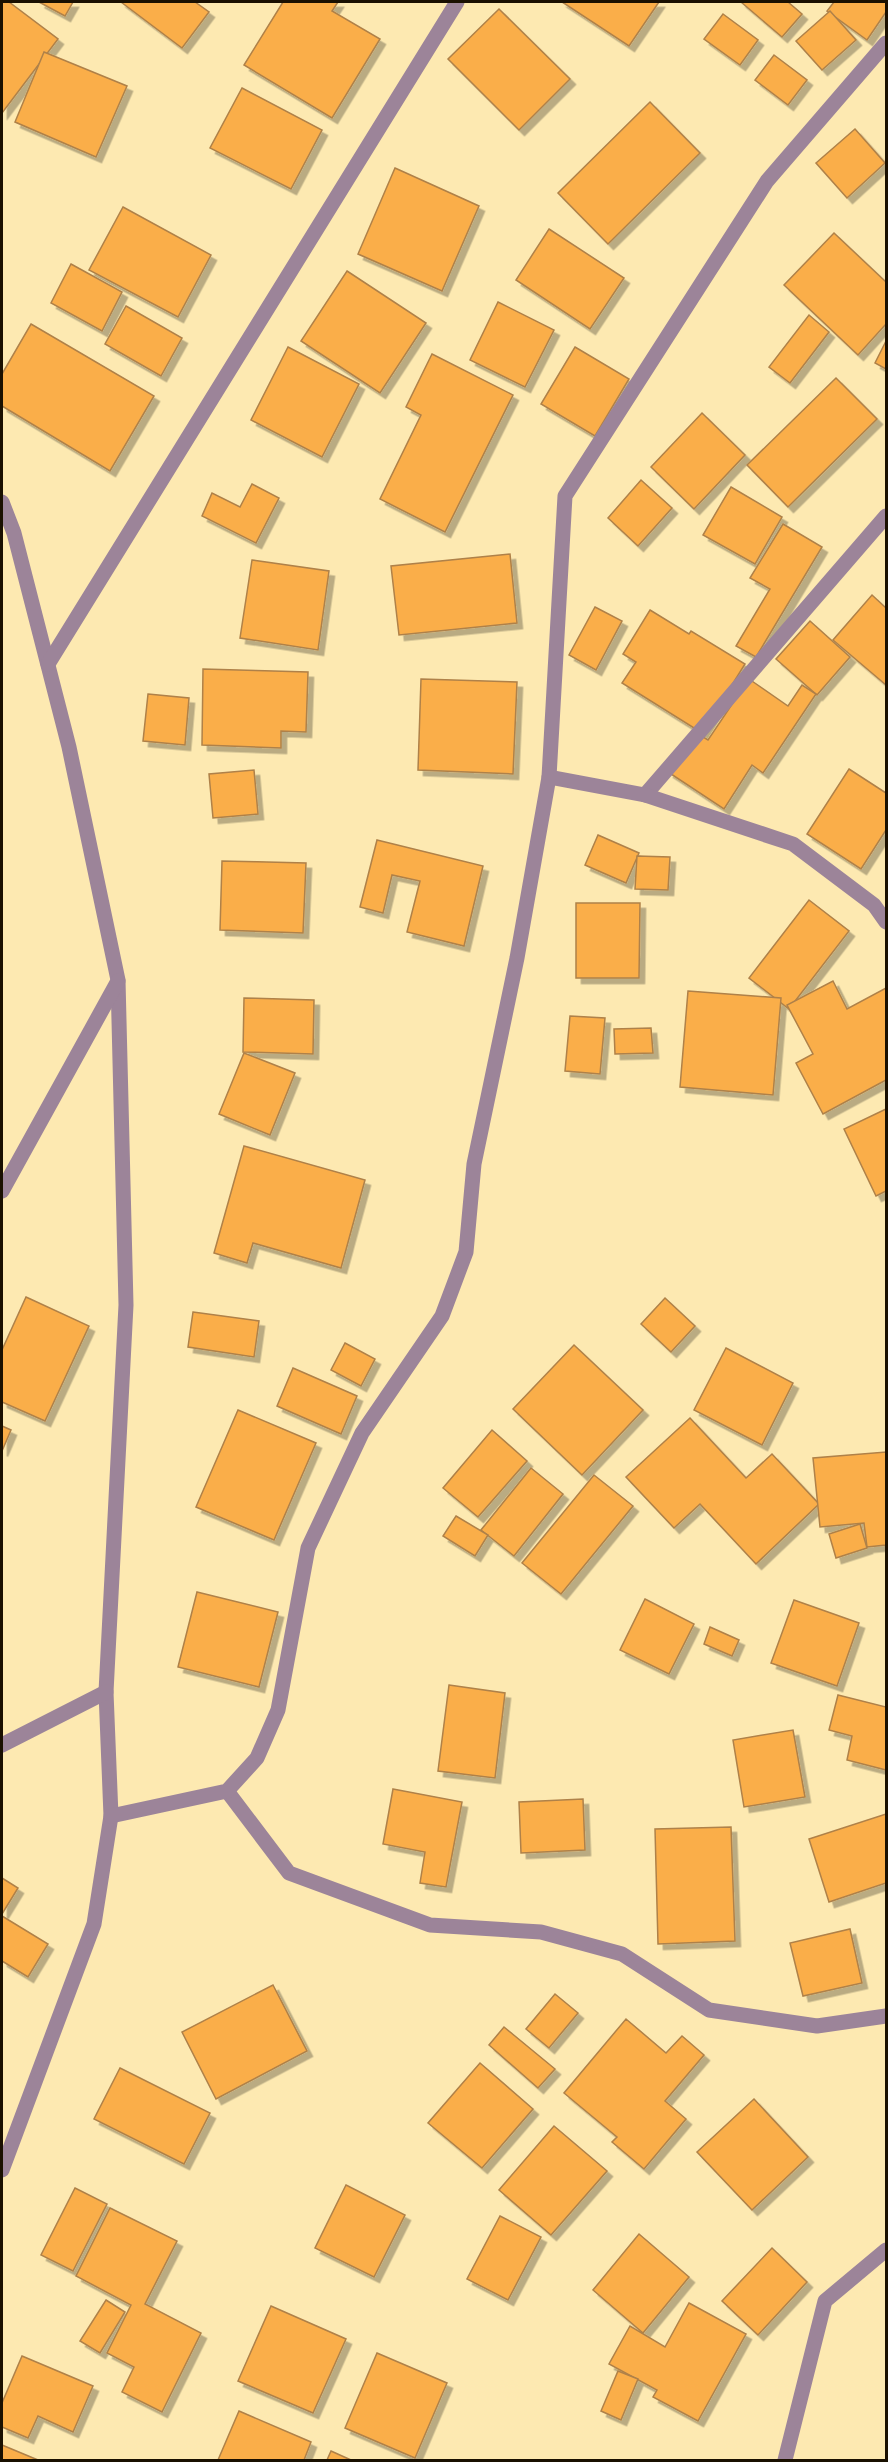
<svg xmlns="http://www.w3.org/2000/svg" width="888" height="2462" viewBox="0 0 888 2462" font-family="'Titillium Web',sans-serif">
	<defs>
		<filter id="shadow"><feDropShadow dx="5.5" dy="5.5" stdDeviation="0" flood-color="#0004"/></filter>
	</defs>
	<rect width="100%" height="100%" fill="#fde9b1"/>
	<!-- building -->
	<g fill="#faae4a" stroke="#af8148" stroke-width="1.5" filter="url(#shadow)">
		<path d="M 2,2 L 9,2 L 58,39 L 2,113 Z"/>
		<path d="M 39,2 L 73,2 L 65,16 Z"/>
		<path d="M 121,2 L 195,2 L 209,12 L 182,48 Z"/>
		<path d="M 283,2 L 338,2 L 332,11 L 380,39 L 332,118 L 244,65 Z"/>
		<path d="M 562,2 L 659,2 L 629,46 Z"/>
		<path d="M 741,2 L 788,2 L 802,14 L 782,37 Z"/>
		<path d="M 834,2 L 886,2 L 886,12 L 867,40 L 827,11 Z"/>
		<path d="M 499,9 L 570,79 L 519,130 L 448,59 Z"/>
		<path d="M 830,11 L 856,40 L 822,70 L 796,41 Z"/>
		<path d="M 723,14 L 758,40 L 740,65 L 704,39 Z"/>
		<path d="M 44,52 L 127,86 L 96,157 L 15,122 Z"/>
		<path d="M 774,55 L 807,80 L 788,105 L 755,80 Z"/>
		<path d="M 242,88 L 322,130 L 291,189 L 210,148 Z"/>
		<path d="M 650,102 L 700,153 L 608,244 L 558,193 Z"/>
		<path d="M 855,129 L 885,163 L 847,198 L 816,163 Z"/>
		<path d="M 395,168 L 479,206 L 442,291 L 358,254 Z"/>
		<path d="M 123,207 L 211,255 L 178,317 L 89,270 Z"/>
		<path d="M 549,229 L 624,278 L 590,329 L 516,280 Z"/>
		<path d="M 834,233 L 886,282 L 886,324 L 858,355 L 784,285 Z"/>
		<path d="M 71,264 L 122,292 L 102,331 L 51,303 Z"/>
		<path d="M 347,271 L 426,323 L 380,393 L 301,341 Z"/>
		<path d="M 498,302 L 554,330 L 525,387 L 470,360 Z"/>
		<path d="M 126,306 L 182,338 L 161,376 L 105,344 Z"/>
		<path d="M 809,315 L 829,332 L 790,383 L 769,367 Z"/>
		<path d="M 31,324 L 154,396 L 110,471 L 2,406 L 2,374 Z"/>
		<path d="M 886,341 L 886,369 L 875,363 Z"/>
		<path d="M 288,347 L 359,384 L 322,457 L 251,420 Z"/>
		<path d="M 575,347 L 629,379 L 595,436 L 541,404 Z"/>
		<path d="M 432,354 L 513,395 L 445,532 L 380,499 L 421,415 L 406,407 Z"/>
		<path d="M 836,378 L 877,419 L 788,507 L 747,465 Z"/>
		<path d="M 702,413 L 745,455 L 694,509 L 651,467 Z"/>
		<path d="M 641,480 L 672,508 L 638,546 L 608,518 Z"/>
		<path d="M 252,484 L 279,498 L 256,543 L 202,516 L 212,493 L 240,507 Z"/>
		<path d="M 731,487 L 782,517 L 755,564 L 703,535 Z"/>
		<path d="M 783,524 L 822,547 L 756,657 L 736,646 L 770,589 L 750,578 Z"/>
		<path d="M 510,554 L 517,623 L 399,635 L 391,566 Z"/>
		<path d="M 252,560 L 329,571 L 318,650 L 240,638 Z"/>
		<path d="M 872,595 L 886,608 L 886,685 L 833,640 Z"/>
		<path d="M 595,607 L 622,621 L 596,670 L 569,655 Z"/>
		<path d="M 650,610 L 689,634 L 691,631 L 745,664 L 702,733 L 622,683 L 636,662 L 623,654 Z"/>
		<path d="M 810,621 L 850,657 L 817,695 L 776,659 Z"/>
		<path d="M 203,669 L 308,672 L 306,732 L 281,731 L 281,748 L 202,745 Z"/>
		<path d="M 421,679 L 517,682 L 513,774 L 418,770 Z"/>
		<path d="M 749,679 L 788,706 L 802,685 L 816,694 L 763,773 L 752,765 L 724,809 L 668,772 L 695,732 L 708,740 Z"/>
		<path d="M 148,694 L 189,698 L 185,745 L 143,741 Z"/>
		<path d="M 849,769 L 886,793 L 886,830 L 861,869 L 807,834 Z"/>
		<path d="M 254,770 L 258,814 L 213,818 L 209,774 Z"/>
		<path d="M 598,835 L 639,853 L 626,883 L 585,865 Z"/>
		<path d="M 377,840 L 483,866 L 464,946 L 407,932 L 420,881 L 392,875 L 383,913 L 360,907 Z"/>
		<path d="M 637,856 L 670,857 L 668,890 L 635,889 Z"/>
		<path d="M 222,861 L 306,863 L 303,933 L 220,930 Z"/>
		<path d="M 809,900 L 849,931 L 789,1009 L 749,978 Z"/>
		<path d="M 576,903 L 640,903 L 639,978 L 576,978 Z"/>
		<path d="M 833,981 L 847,1009 L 886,988 L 886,1080 L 823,1114 L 796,1063 L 813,1054 L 787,1005 Z"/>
		<path d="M 688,991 L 781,998 L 773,1095 L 680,1087 Z"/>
		<path d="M 244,998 L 314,1000 L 313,1054 L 243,1052 Z"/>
		<path d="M 570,1016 L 605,1018 L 600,1074 L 565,1071 Z"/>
		<path d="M 651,1028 L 653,1053 L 615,1054 L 614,1029 Z"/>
		<path d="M 244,1053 L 295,1073 L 270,1135 L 219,1114 Z"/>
		<path d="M 886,1109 L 886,1191 L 876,1196 L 844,1129 Z"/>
		<path d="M 244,1146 L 365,1180 L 341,1268 L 253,1243 L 247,1263 L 214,1253 Z"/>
		<path d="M 26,1297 L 89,1326 L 45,1421 L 2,1402 L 2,1350 Z"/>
		<path d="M 665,1298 L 695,1326 L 671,1352 L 641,1324 Z"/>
		<path d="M 193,1312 L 259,1321 L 254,1357 L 188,1347 Z"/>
		<path d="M 345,1343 L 375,1359 L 361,1386 L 331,1370 Z"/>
		<path d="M 574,1345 L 643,1410 L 582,1475 L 513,1409 Z"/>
		<path d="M 726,1348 L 793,1383 L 762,1445 L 694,1410 Z"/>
		<path d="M 293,1368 L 357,1396 L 341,1434 L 277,1406 Z"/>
		<path d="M 238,1410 L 316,1443 L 274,1540 L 196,1507 Z"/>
		<path d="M 690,1418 L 746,1478 L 772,1454 L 819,1504 L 756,1564 L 700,1504 L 674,1528 L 626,1477 Z"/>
		<path d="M 2,1426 L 11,1430 L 2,1451 Z"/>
		<path d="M 492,1430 L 527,1461 L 478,1517 L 443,1488 Z"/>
		<path d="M 886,1452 L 886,1545 L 867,1547 L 864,1523 L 820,1527 L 813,1458 Z"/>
		<path d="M 531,1468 L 563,1494 L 514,1556 L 481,1530 Z"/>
		<path d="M 594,1475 L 633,1506 L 561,1594 L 522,1563 Z"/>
		<path d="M 456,1516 L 488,1535 L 475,1556 L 443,1536 Z"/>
		<path d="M 860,1524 L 867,1548 L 836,1558 L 829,1534 Z"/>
		<path d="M 197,1592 L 278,1612 L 259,1687 L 178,1667 Z"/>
		<path d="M 645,1599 L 694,1624 L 669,1674 L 620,1650 Z"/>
		<path d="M 794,1600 L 859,1623 L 837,1686 L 771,1663 Z"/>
		<path d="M 710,1627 L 739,1640 L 732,1656 L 704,1644 Z"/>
		<path d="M 449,1685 L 505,1693 L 495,1778 L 438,1771 Z"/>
		<path d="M 838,1695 L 886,1707 L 886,1770 L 847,1760 L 852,1736 L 829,1730 Z"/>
		<path d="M 793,1730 L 805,1797 L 744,1807 L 733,1740 Z"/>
		<path d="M 393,1789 L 462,1802 L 446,1887 L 420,1883 L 425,1852 L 383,1844 Z"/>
		<path d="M 583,1799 L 585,1850 L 521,1853 L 519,1802 Z"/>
		<path d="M 886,1814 L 886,1883 L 829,1902 L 809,1839 Z"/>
		<path d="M 731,1827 L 735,1941 L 658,1944 L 655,1829 Z"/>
		<path d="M 2,1878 L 18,1888 L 2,1914 Z"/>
		<path d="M 2,1916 L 48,1944 L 28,1977 L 2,1961 Z"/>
		<path d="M 850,1929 L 862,1983 L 803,1996 L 790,1943 Z"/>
		<path d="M 273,1985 L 307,2051 L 216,2099 L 182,2032 Z"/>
		<path d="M 555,1994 L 578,2013 L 549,2048 L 526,2029 Z"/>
		<path d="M 626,2019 L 666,2053 L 682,2036 L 704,2055 L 665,2101 L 686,2119 L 644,2169 L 612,2142 L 617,2137 L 564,2093 Z"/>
		<path d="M 504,2027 L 555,2069 L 538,2088 L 489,2045 Z"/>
		<path d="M 480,2063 L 533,2109 L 482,2168 L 428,2123 Z"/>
		<path d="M 120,2068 L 210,2113 L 184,2164 L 94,2119 Z"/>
		<path d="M 754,2099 L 808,2157 L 752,2210 L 697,2152 Z"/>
		<path d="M 554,2126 L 607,2171 L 551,2235 L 499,2190 Z"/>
		<path d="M 346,2185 L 405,2215 L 374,2277 L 315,2248 Z"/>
		<path d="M 75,2188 L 107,2204 L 73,2271 L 41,2255 Z"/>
		<path d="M 110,2208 L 177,2241 L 145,2304 L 201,2333 L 162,2412 L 122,2392 L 134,2367 L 107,2353 L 131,2305 L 76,2276 Z"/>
		<path d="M 500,2216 L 541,2237 L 508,2300 L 467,2279 Z"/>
		<path d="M 639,2234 L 689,2277 L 643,2333 L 593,2290 Z"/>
		<path d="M 772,2248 L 807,2282 L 758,2335 L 722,2301 Z"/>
		<path d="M 106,2300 L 125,2312 L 100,2353 L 80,2341 Z"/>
		<path d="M 689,2303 L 746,2334 L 698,2421 L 653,2397 L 657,2390 L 609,2364 L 630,2326 L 665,2347 Z"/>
		<path d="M 271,2306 L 346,2339 L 313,2413 L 238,2381 Z"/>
		<path d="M 377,2353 L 447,2383 L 415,2458 L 345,2428 Z"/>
		<path d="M 22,2356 L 93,2386 L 73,2432 L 38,2416 L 28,2438 L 2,2427 L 2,2403 Z"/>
		<path d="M 618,2371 L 638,2379 L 621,2420 L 601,2411 Z"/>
		<path d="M 239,2411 L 311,2442 L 304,2460 L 218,2460 Z"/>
		<path d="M 2,2445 L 38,2460 L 2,2460 Z"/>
		<path d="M 331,2451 L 351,2460 L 327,2460 Z"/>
	</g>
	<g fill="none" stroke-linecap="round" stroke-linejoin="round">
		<!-- minor -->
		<g stroke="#9c8499" stroke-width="15">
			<path d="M 2,502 L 14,533 L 69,747 L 118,980 L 126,1305 L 106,1692 L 111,1816 L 94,1924 L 2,2170"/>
			<path d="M 48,664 L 457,2"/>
			<path d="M 549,777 L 565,496 L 767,181 L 886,43"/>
			<path d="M 645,795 L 886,516"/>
			<path d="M 2,1191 L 118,981"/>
			<path d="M 2,1745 L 106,1692"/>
			<path d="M 227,1791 L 289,1873 L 430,1925 L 541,1932 L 622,1954 L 709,2010 L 817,2026 L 886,2016"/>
			<path d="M 111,1816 L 227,1791 L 257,1758 L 278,1710 L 308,1548 L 362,1433 L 442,1316 L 466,1252 L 474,1164 L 517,958 L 549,777 L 645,795 L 793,844 L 874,905 L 886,922"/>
			<path d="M 785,2460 L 825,2301 L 886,2250"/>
		</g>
	</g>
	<!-- border -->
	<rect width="888" height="2462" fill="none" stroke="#1a1000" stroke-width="6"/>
</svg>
